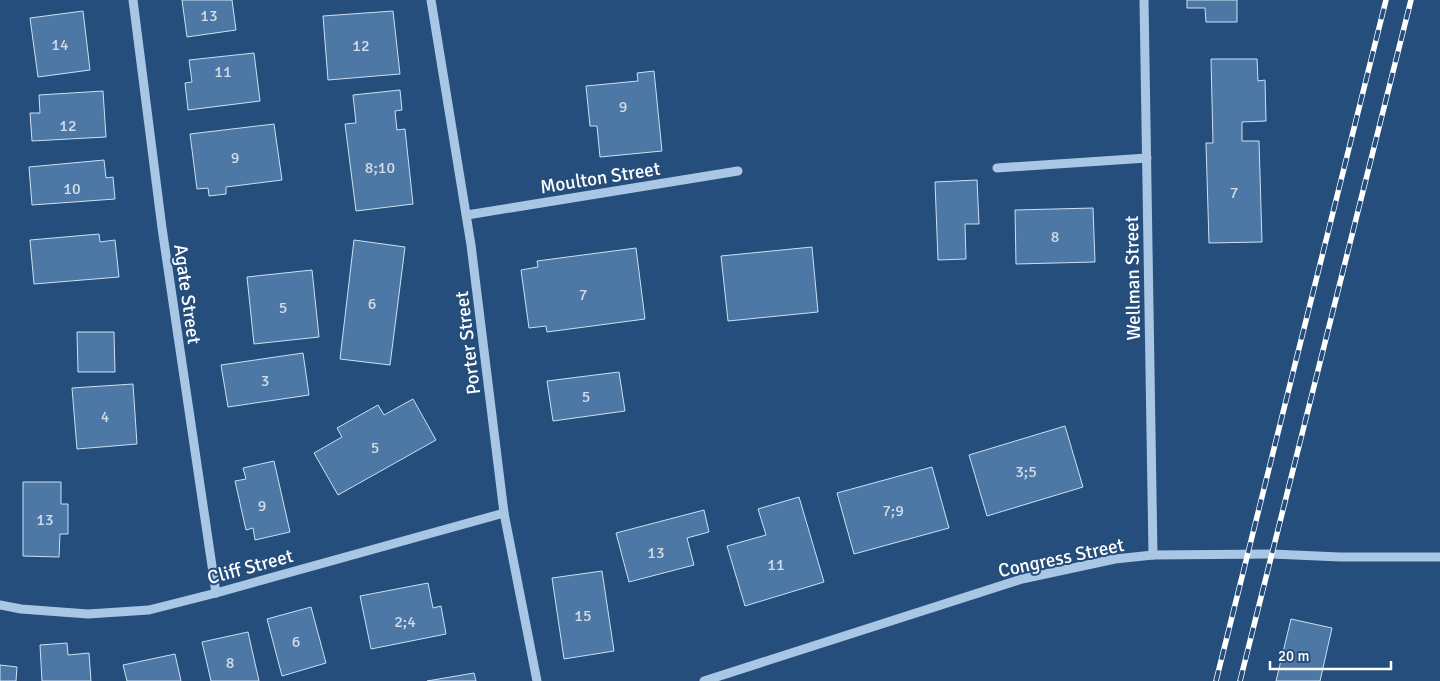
<svg xmlns="http://www.w3.org/2000/svg" width="1440" height="681" viewBox="0 0 1440 681" font-family="Signika,sans-serif">
	<rect width="100%" height="100%" fill="#254e7c"/>
	<!-- building -->
	<g fill="#4d78a5" stroke="#cce0f4">
		<path d="M 182,0 L 232,0 L 236,30 L 187,37 Z"/>
		<path d="M 1187,0 L 1237,0 L 1237,22 L 1206,22 L 1205,8 L 1187,8 Z"/>
		<path d="M 83,11 L 90,70 L 38,77 L 30,18 Z"/>
		<path d="M 393,11 L 400,74 L 328,80 L 323,16 Z"/>
		<path d="M 254,53 L 260,101 L 188,110 L 185,83 L 192,82 L 189,60 Z"/>
		<path d="M 1211,59 L 1257,59 L 1258,81 L 1265,80 L 1266,121 L 1242,122 L 1242,141 L 1259,141 L 1262,242 L 1209,243 L 1206,143 L 1213,143 Z"/>
		<path d="M 654,71 L 662,151 L 600,157 L 597,126 L 590,126 L 586,86 L 638,81 L 637,73 Z"/>
		<path d="M 400,90 L 402,110 L 395,111 L 397,130 L 405,129 L 413,204 L 356,211 L 345,124 L 356,123 L 353,95 Z"/>
		<path d="M 103,91 L 106,137 L 32,141 L 30,113 L 40,113 L 39,95 Z"/>
		<path d="M 274,124 L 282,180 L 226,187 L 226,194 L 209,196 L 208,188 L 197,189 L 190,134 Z"/>
		<path d="M 104,160 L 106,178 L 113,177 L 115,199 L 32,205 L 29,167 Z"/>
		<path d="M 977,180 L 979,224 L 965,224 L 966,259 L 938,260 L 935,182 Z"/>
		<path d="M 1093,208 L 1095,262 L 1016,264 L 1015,210 Z"/>
		<path d="M 99,234 L 100,242 L 115,240 L 119,277 L 34,284 L 30,240 Z"/>
		<path d="M 354,240 L 405,247 L 390,365 L 340,359 Z"/>
		<path d="M 812,247 L 818,312 L 728,321 L 721,256 Z"/>
		<path d="M 636,248 L 645,319 L 547,332 L 546,326 L 529,328 L 521,270 L 538,267 L 537,261 Z"/>
		<path d="M 312,270 L 319,337 L 254,344 L 247,277 Z"/>
		<path d="M 77,332 L 114,332 L 115,372 L 78,372 Z"/>
		<path d="M 303,353 L 309,395 L 228,407 L 221,365 Z"/>
		<path d="M 619,372 L 625,411 L 553,421 L 547,381 Z"/>
		<path d="M 133,384 L 137,444 L 77,449 L 72,388 Z"/>
		<path d="M 413,399 L 436,440 L 338,495 L 314,453 L 342,437 L 337,428 L 378,405 L 384,415 Z"/>
		<path d="M 1065,426 L 1083,487 L 987,516 L 969,455 Z"/>
		<path d="M 274,461 L 290,532 L 255,540 L 253,528 L 246,530 L 235,481 L 246,479 L 243,468 Z"/>
		<path d="M 932,467 L 949,528 L 854,554 L 837,493 Z"/>
		<path d="M 23,482 L 61,482 L 61,504 L 68,504 L 68,534 L 60,534 L 59,557 L 23,556 Z"/>
		<path d="M 799,497 L 824,582 L 745,606 L 727,546 L 766,535 L 758,509 Z"/>
		<path d="M 704,510 L 709,532 L 687,538 L 694,565 L 629,582 L 616,533 Z"/>
		<path d="M 602,571 L 614,651 L 564,659 L 552,578 Z"/>
		<path d="M 428,583 L 433,608 L 441,606 L 446,634 L 371,649 L 360,596 Z"/>
		<path d="M 311,607 L 326,663 L 282,676 L 267,619 Z"/>
		<path d="M 1291,619 L 1332,628 L 1320,681 L 1276,681 Z"/>
		<path d="M 248,632 L 259,681 L 211,681 L 202,642 Z"/>
		<path d="M 67,643 L 68,655 L 89,653 L 91,681 L 42,681 L 40,645 Z"/>
		<path d="M 175,654 L 181,681 L 127,681 L 123,665 Z"/>
		<path d="M 0,665 L 17,667 L 16,681 L 0,681 Z"/>
		<path d="M 474,673 L 476,681 L 427,681 Z"/>
	</g>
	<g fill="none" stroke-linecap="round" stroke-linejoin="round">
		<!-- minor -->
		<g stroke="#a9c6e5" stroke-width="9">
			<path d="M 133,0 L 162,228 L 216,593"/>
			<path d="M 431,0 L 471,245 L 504,513 L 537,681"/>
			<path d="M 1144,0 L 1153,555"/>
			<path d="M 997,168 L 1147,158"/>
			<path d="M 467,215 L 738,171"/>
			<path d="M 0,605 L 21,609 L 88,614 L 149,610 L 216,593 L 504,513"/>
			<path d="M 704,681 L 1022,579 L 1115,559 L 1153,555 L 1272,554 L 1340,557 L 1440,557"/>
		</g>
		<!-- rail casing -->
		<g stroke="#fff" stroke-width="5.5">
			<g id="rail">
				<path d="M 1216,681 L 1386,0"/>
				<path d="M 1240,681 L 1411,0"/>
			</g>
		</g>
		<!-- rail -->
		<use href="#rail" stroke="#254e7c" stroke-width="4" stroke-dasharray="11" stroke-linecap="butt"/>
	</g>
	<g text-anchor="middle" stroke-width="4" stroke-linejoin="round" paint-order="stroke">
		<!-- number labels -->
		<g font-size="16" fill="#d2dde8">
			<text x="209" y="21">13</text>
			<text x="60" y="50">14</text>
			<text x="361" y="51">12</text>
			<text x="223" y="77">11</text>
			<text x="623" y="112">9</text>
			<text x="68" y="131">12</text>
			<text x="235" y="163">9</text>
			<text x="380" y="173">8;10</text>
			<text x="72" y="194">10</text>
			<text x="1234" y="198">7</text>
			<text x="1055" y="242">8</text>
			<text x="583" y="300">7</text>
			<text x="372" y="309">6</text>
			<text x="283" y="313">5</text>
			<text x="265" y="386">3</text>
			<text x="586" y="402">5</text>
			<text x="105" y="422">4</text>
			<text x="375" y="453">5</text>
			<text x="1026" y="477">3;5</text>
			<text x="262" y="511">9</text>
			<text x="893" y="516">7;9</text>
			<text x="45" y="525">13</text>
			<text x="656" y="558">13</text>
			<text x="776" y="570">11</text>
			<text x="583" y="621">15</text>
			<text x="405" y="627">2;4</text>
			<text x="296" y="647">6</text>
			<text x="230" y="668">8</text>
		</g>
		<!-- street labels -->
		<g font-size="19" fill="#fff" stroke="#254e7c">
			<text transform="translate(600 177) rotate(-9)" y="7">Moulton Street</text>
			<text transform="translate(1132 278) rotate(-91)" y="7">Wellman Street</text>
			<text transform="translate(188 294) rotate(82)" y="7">Agate Street</text>
			<text transform="translate(467 343) rotate(-97)" y="7">Porter Street</text>
			<text transform="translate(1061 557) rotate(-12)" y="7">Congress Street</text>
			<text transform="translate(250 566) rotate(-15)" y="7">Cliff Street</text>
		</g>
	</g>
	<!-- scale -->
	<path d="M1270 661v8h121v-8" fill="none" stroke="#ffffff" stroke-width="2.5"/>
	<text x="1278" y="661" font-size="15" fill="#ffffff" stroke="#254e7c" stroke-width="4" paint-order="stroke">20 m</text>
</svg>
